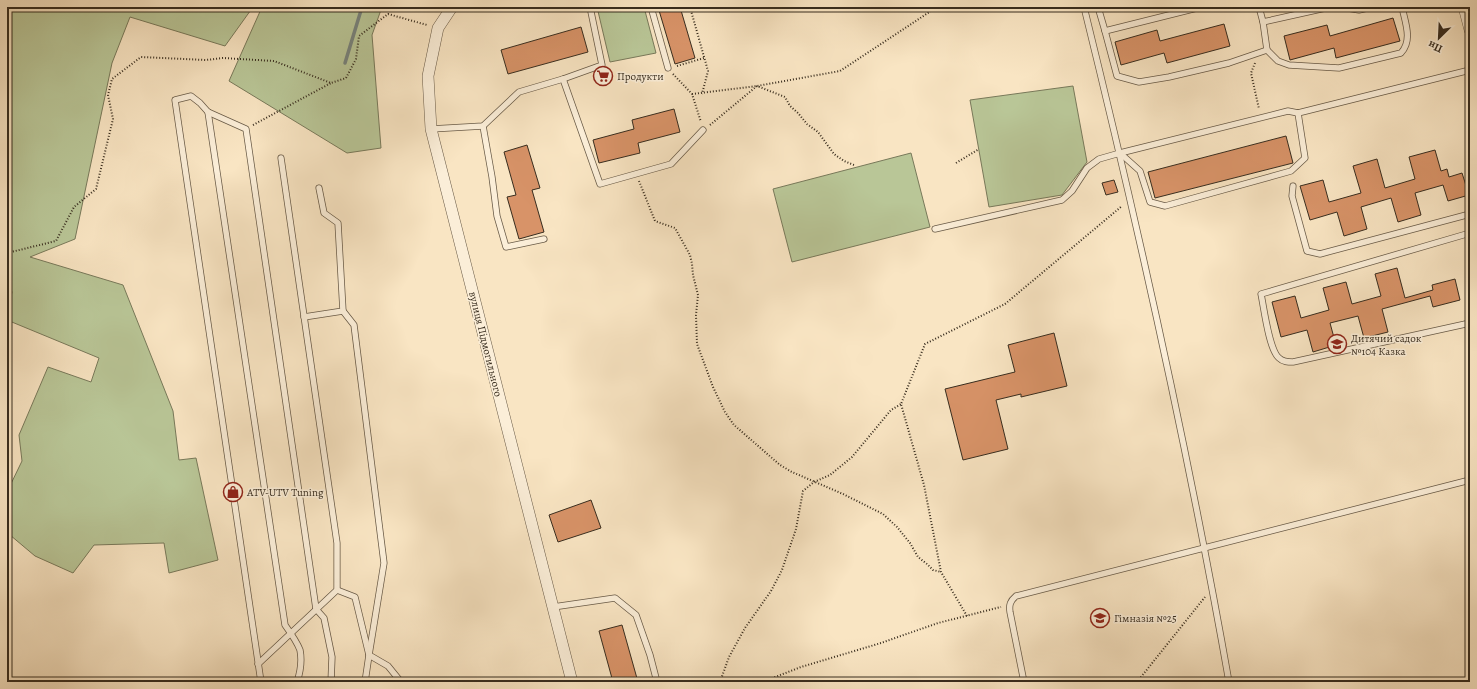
<svg xmlns="http://www.w3.org/2000/svg" width="1477" height="689" viewBox="0 0 1477 689" font-family="Alegreya,serif">
	<rect width="100%" height="100%" fill="#f9e5c3"/>
	<filter id="stains"><feTurbulence type="fractalNoise" baseFrequency=".005" numOctaves="4"/><feColorMatrix values="0 0 0 0 .2 0 0 0 0 .09 0 0 0 0 .02 0 0 0 .5 -.17"/></filter>
	<radialGradient id="worn" r=".72"><stop offset=".6" stop-color="#630" stop-opacity="0"/><stop offset="1" stop-color="#630" stop-opacity=".3"/></radialGradient>
	<!-- green -->
	<g fill="#b9c697" stroke="#78795a">
		<path d="M 7,7 L 253,7 L 225,46 L 130,17 L 112,63 L 75,239 L 30,257 L 123,285 L 173,411 L 179,460 L 196,458 L 218,560 L 169,573 L 164,543 L 94,545 L 73,573 L 35,556 L 10,535 L 7,526 L 7,492 L 22,461 L 19,435 L 48,367 L 91,382 L 99,358 L 7,320 L 7,314 L 12,292 L 7,282 Z"/>
		<path d="M 262,7 L 382,7 L 372,35 L 381,148 L 347,153 L 229,81 Z"/>
		<path d="M 597,7 L 644,7 L 656,53 L 610,62 Z"/>
		<path d="M 1073,86 L 1087,162 L 1062,195 L 989,207 L 970,100 Z"/>
		<path d="M 911,153 L 930,227 L 792,262 L 773,189 Z"/>
	</g>
	<g fill="none" stroke-linecap="round" stroke-linejoin="round">
		<!-- stream -->
		<path stroke="#77837d" stroke-width="3.5" d="M 345,63 L 362,7"/>
	</g>
	<!-- building -->
	<g fill="#d89368" stroke="#372c1e">
		<path d="M 658,7 L 680,7 L 695,58 L 675,64 Z"/>
		<path d="M 1393,18 L 1400,41 L 1336,58 L 1334,48 L 1290,60 L 1284,36 L 1327,25 L 1330,36 Z"/>
		<path d="M 1224,24 L 1230,46 L 1167,63 L 1164,53 L 1121,65 L 1115,42 L 1157,30 L 1160,41 Z"/>
		<path d="M 581,27 L 588,52 L 508,74 L 501,50 Z"/>
		<path d="M 604,72 L 607,78 L 601,80 L 599,74 Z"/>
		<path d="M 674,109 L 680,132 L 638,143 L 640,153 L 599,163 L 593,140 L 634,129 L 632,120 Z"/>
		<path d="M 1286,136 L 1293,163 L 1155,198 L 1148,172 Z"/>
		<path d="M 527,145 L 540,188 L 532,190 L 544,232 L 519,239 L 507,197 L 516,195 L 504,152 Z"/>
		<path d="M 1435,150 L 1441,171 L 1447,169 L 1449,177 L 1462,173 L 1469,195 L 1448,201 L 1443,185 L 1415,193 L 1421,215 L 1398,222 L 1391,198 L 1361,207 L 1367,229 L 1344,236 L 1337,212 L 1310,220 L 1300,186 L 1323,180 L 1329,202 L 1361,193 L 1353,166 L 1377,159 L 1385,188 L 1415,179 L 1409,157 Z"/>
		<path d="M 1114,180 L 1118,192 L 1106,195 L 1102,183 Z"/>
		<path d="M 1397,268 L 1405,298 L 1433,290 L 1432,285 L 1455,279 L 1460,300 L 1433,307 L 1430,296 L 1382,309 L 1388,332 L 1364,338 L 1358,316 L 1330,323 L 1336,345 L 1313,352 L 1307,330 L 1281,337 L 1272,302 L 1295,296 L 1301,318 L 1329,310 L 1323,288 L 1346,282 L 1352,304 L 1381,296 L 1375,274 Z"/>
		<path d="M 1054,333 L 1067,386 L 1021,397 L 1021,394 L 996,400 L 1008,449 L 963,460 L 945,389 L 1015,372 L 1008,345 Z"/>
		<path d="M 591,500 L 601,528 L 558,542 L 549,515 Z"/>
		<path d="M 622,625 L 638,682 L 613,682 L 599,631 Z"/>
	</g>
	<g fill="none" stroke-linecap="round" stroke-linejoin="round">
		<!-- lane casing -->
		<g stroke="#685a47" stroke-width="7">
			<g id="lane">
				<path d="M 651,7 L 668,68"/>
				<path d="M 1084,7 C 1139,230 1189,455 1229,682"/>
				<path d="M 1098,7 L 1105,31 L 1201,7"/>
				<path d="M 1259,7 L 1263,22 L 1330,7"/>
				<path d="M 1341,7 L 1359,10 L 1372,7"/>
				<path d="M 1105,31 L 1117,76 L 1139,82 L 1169,77 L 1229,63 L 1267,50 L 1263,22"/>
				<path d="M 1267,50 L 1278,61 L 1289,65 L 1339,68 L 1401,53 C 1413,40 1405,22 1402,7"/>
				<path d="M 563,79 L 602,65 L 590,7"/>
				<path d="M 208,112 L 285,625 C 290,632 297,642 300,650 C 302,660 300,673 297,682"/>
				<path d="M 483,126 L 492,177 L 497,216 L 506,247 L 544,239"/>
				<path d="M 431,129 L 483,126 L 519,92 L 563,79 L 600,184 L 671,164 L 703,130"/>
				<path d="M 1120,153 L 1288,111 L 1298,113 L 1470,70"/>
				<path d="M 1293,186 L 1292,196 L 1307,251 L 1320,254 L 1470,214"/>
				<path d="M 935,229 L 1062,200 L 1072,191 L 1087,168 L 1099,159 L 1120,153 L 1140,171 L 1150,202 L 1165,206 L 1291,171 L 1305,158 L 1298,113"/>
				<path d="M 1470,233 L 1261,294 C 1264,308 1269,350 1279,358 C 1283,362 1288,362 1293,362 L 1470,323"/>
				<path d="M 343,311 L 354,325 L 384,563 L 369,655 L 388,666 L 401,682"/>
				<path d="M 304,317 L 343,311 L 338,223 L 324,213 L 319,188"/>
				<path d="M 337,590 L 355,597 L 369,655 L 365,682"/>
				<path d="M 553,607 L 615,598 L 636,615 L 650,655 L 657,682"/>
				<path d="M 258,664 L 337,590 L 337,543 L 281,158"/>
				<path d="M 261,682 L 175,100 L 191,96 L 200,103 L 208,112 L 246,129 L 316,609 L 324,618 L 332,657 L 331,682"/>
				<path d="M 1024,682 L 1010,612 C 1009,605 1010,601 1016,596 L 1470,480"/>
			</g>
		</g>
		<!-- street casing -->
		<g stroke="#685a47" stroke-width="12">
			<g id="street">
				<path d="M 452,7 L 438,28 L 428,76 L 431,129 L 572,682"/>
				<path d="M 1464,7 L 1470,30"/>
			</g>
		</g>
		<!-- path -->
		<g stroke="#372c1e" stroke-width="2" stroke-dasharray="1 2" stroke-linecap="butt">
			<path d="M 690,7 L 708,71 L 702,94"/>
			<path d="M 1255,63 L 1251,73 L 1259,109"/>
			<path d="M 677,66 L 704,58"/>
			<path d="M 673,74 L 692,94 L 701,122"/>
			<path d="M 692,94 L 757,86 L 840,71 L 937,7"/>
			<path d="M 253,125 L 331,83"/>
			<path d="M 710,125 L 757,86 L 785,97 L 790,106 L 798,113 L 807,124 L 818,132 L 834,154 L 844,161 L 854,165"/>
			<path d="M 956,163 L 979,149"/>
			<path d="M 639,181 L 655,221 L 675,228 L 690,255 L 692,264 L 693,275 L 698,295 L 696,315 L 697,344 L 713,387 L 725,412 L 734,425 L 780,465 L 792,472 L 843,494 L 883,514 L 897,527 L 910,543 L 918,557 L 927,564 L 933,570 L 941,572"/>
			<path d="M 7,253 L 56,241 L 74,207 L 96,189 L 113,119 L 108,95 L 112,79 L 141,57 L 206,60 L 223,58 L 274,61 L 331,83 L 346,78 L 356,59 L 359,36 L 388,14 L 427,25"/>
			<path d="M 967,616 L 941,572 L 924,485 L 901,404 L 925,344 L 1005,304 L 1122,206"/>
			<path d="M 720,682 L 729,657 L 745,628 L 771,591 L 782,570 L 796,529 L 803,491 L 814,482 L 830,475 L 852,457 L 891,410 L 901,404"/>
			<path d="M 767,682 L 770,679 L 801,667 L 881,643 L 938,623 L 1001,607"/>
			<path d="M 1137,682 L 1205,597"/>
		</g>
		<!-- lane -->
		<use href="#lane" stroke="#fbeed8" stroke-width="5.5"/>
		<!-- street -->
		<use href="#street" stroke="#fbeed8" stroke-width="11"/>
	</g>
	<!-- icons -->
	<defs>
		<g id="supermarket-ring" transform="scale(1)"><circle r="9.5" fill="#fbeed8" stroke="#8f2418" stroke-width="1.5"/><path d="M-6-5.5h2.5l.6 2H6L4.5 2H-2.5L-4.4-4H-6ZM-1.5 3.2a1.3 1.3 0 1 0 .1 0ZM3 3.2a1.3 1.3 0 1 0 .1 0Z" fill="#8f2418"/></g>
		<g id="school-ring" transform="scale(1)"><circle r="9.5" fill="#fbeed8" stroke="#8f2418" stroke-width="1.5"/><path d="M0-5L7-2L0 1L-7-2ZM-4 1L0 2.5L4 1V4Q0 6-4 4Z" fill="#8f2418"/></g>
		<g id="shop-ring" transform="scale(1)"><circle r="9.5" fill="#fbeed8" stroke="#8f2418" stroke-width="1.5"/><path d="M-5-2.5h2.3a2.7 3.5 0 0 1 5.4 0H5L5.5 6h-11ZM-1.5-2.5h3a1.5 2.3 0 0 0-3 0Z" fill="#8f2418"/></g>
	</defs>
	<g fill-rule="evenodd">
		<use href="#supermarket-ring" x="603" y="76"/>
		<use href="#school-ring" x="1337" y="344"/>
		<use href="#shop-ring" x="233" y="492"/>
		<use href="#school-ring" x="1100" y="618"/>
	</g>
	<g text-anchor="middle" stroke-width="3" stroke-linejoin="round" paint-order="stroke">
		<!-- poi labels -->
		<g font-size="11" fill="#372c1e" stroke="#fbeed8" text-anchor="start">
			<text x="617" y="80">Продукти</text>
			<text x="1351" y="342">Дитячий садок<tspan x="1351" dy="13">№104 Казка</tspan></text>
			<text x="247" y="496">ATV-UTV Tuning</text>
			<text x="1114" y="622">Гімназія №25</text>
		</g>
		<!-- street labels -->
		<g font-size="11" fill="#372c1e" stroke="#fbeed8">
			<text transform="translate(486 344) rotate(76)" y="4">вулиця Підмогильного</text>
		</g>
	</g>
	<!-- margin -->
	<rect width="1477" height="689" fill="none" stroke="#f9e5c3" stroke-width="24"/>
	<rect x="8" y="8" width="1461" height="673" fill="none" stroke="#372c1e" stroke-width="2"/>
	<rect x="12" y="12" width="1453" height="665" fill="none" stroke="#372c1e"/>
	<!-- north arrow -->
	<g transform="translate(1439 38) rotate(204)" stroke="#fbeed8" stroke-width="3" paint-order="stroke">
	<path d="M0-3L7 15L0 10L-7 15Z" fill="#372c1e"/>
	<text y="-6" font-size="11" font-weight="bold" text-anchor="middle" fill="#372c1e">Пн</text>
	</g>
	<rect width="100%" height="100%" filter="url(#stains)"/>
	<rect width="100%" height="100%" fill="url(#worn)"/>
</svg>
